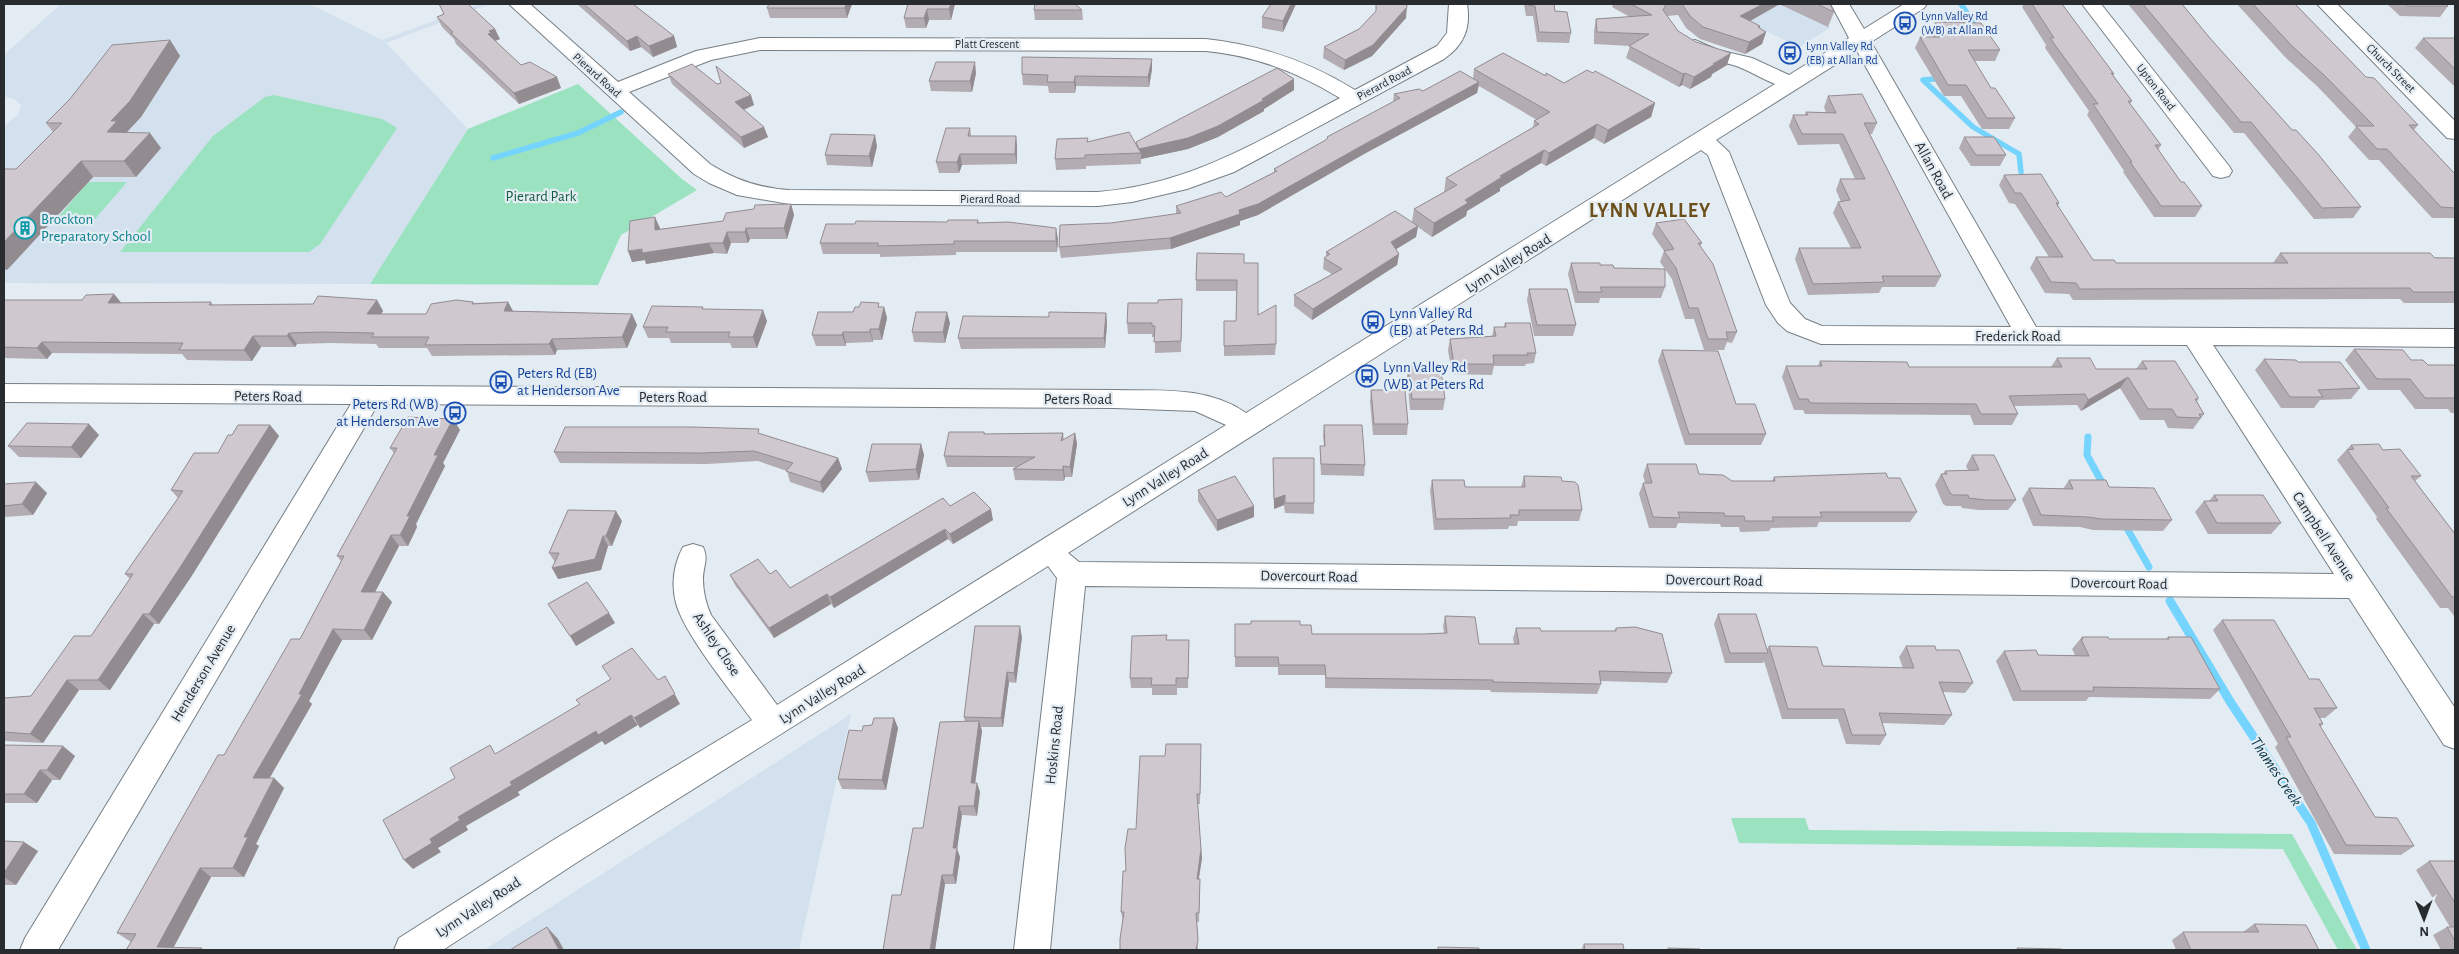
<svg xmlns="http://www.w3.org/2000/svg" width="2459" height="954" viewBox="0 0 2459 954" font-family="'Alegreya Sans',sans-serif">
	<rect width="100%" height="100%" fill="#e3ecf3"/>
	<!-- built -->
	<g fill="#d2e1ed">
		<path d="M 61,4 L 299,4 L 314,6 L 382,40 L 480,4 L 490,4 L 386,43 L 468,129 L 370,284 L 4,283 L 4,126 L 18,115 L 21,106 L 16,100 L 4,96 L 4,55 Z"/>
		<path d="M 1714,4 L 1817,4 L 1830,28 L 1799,47 L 1716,7 Z"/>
		<path d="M 851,714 L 799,950 L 484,950 Z"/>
	</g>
	<!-- green -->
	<g fill="#9ae2c0">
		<path d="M 578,84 L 682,179 L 697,190 L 621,235 L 598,285 L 370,284 L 468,129 Z"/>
		<path d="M 274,95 L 382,119 L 397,128 L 320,244 L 309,252 L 120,252 L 213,136 L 265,97 Z"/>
		<path d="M 88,182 L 127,182 L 95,219 L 56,220 Z"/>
		<path d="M 1731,818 L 1805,818 L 1809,830 L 2292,834 L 2357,950 L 2338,950 L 2283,849 L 1739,843 Z"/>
	</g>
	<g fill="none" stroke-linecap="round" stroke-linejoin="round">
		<!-- stream-far2 -->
		<g stroke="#74d4fd" stroke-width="5.5">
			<path d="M 1961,4 L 1976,26 L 1972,26"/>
			<path d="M 1944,78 L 1923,80 L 1973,127 L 2019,154 L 2021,172"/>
			<path d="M 493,158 L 578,133 L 621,112"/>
		</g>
		<!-- stream-far1 -->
		<g stroke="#74d4fd" stroke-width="7">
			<path d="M 2088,437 L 2087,455 L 2105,488"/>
			<path d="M 2124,523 L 2149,567"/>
		</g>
		<!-- stream -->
		<path stroke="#74d4fd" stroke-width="9" d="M 2170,601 L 2231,703 L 2311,823 L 2366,950"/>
		<!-- minor casing -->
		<g stroke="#777f85" stroke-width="2">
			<g id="minor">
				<path d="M 509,4 L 530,4 L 618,82 L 696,51 L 760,38 L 1206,39 C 1261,45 1308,61 1355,90 L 1437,46 L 1447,33 L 1449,4 L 1467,4 C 1471,28 1464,45 1444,59 L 1234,172 L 1187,189 L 1132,202 L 1098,206 L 789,204 L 737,195 L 709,183 L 694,174 ZM 760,50 L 1206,51 C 1256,56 1297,72 1340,98 C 1258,141 1192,184 1098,192 L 789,190 C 759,188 735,180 710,164 L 629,92 L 711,60 Z"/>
				<path d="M 1831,4 L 1849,4 L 1864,29 L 1904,4 L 1927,4 L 1924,8 L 1871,42 L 2036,327 L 2455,329 L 2455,347 L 2213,345 L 2455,708 L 2455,749 L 2444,745 L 2349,598 L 1085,586 L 1050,950 L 1014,950 L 1057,578 L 1048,566 L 579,861 L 443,950 L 394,950 L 399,938 L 555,839 L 752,720 C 732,692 684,634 676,603 C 671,584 674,564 683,547 L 693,544 L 703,547 C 709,559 703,566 703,579 C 703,591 706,604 711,615 L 777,705 L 1226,425 L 1195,411 L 1115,408 L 378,404 L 58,950 L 20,950 L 25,938 L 351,404 L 4,402 L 4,384 L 1115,390 C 1159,391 1208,386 1246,413 L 1775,84 C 1763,79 1751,72 1739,67 C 1722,60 1696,62 1685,46 L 1688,42 L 1695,40 L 1718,50 L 1752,58 L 1789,75 L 1849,38 ZM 1857,51 L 2011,327 L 1822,326 L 1805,319 L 1790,303 L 1729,152 L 1716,140 ZM 1701,150 L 1708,155 L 1766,305 L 1778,323 L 1787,331 L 1821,344 L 2187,345 L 2334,574 L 1079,562 L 1068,553 Z"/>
				<path d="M 2082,4 L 2101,4 L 2229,166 L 2232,171 L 2229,176 L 2221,178 L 2213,176 Z"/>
				<path d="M 2317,4 L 2337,4 L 2455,121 L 2455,139 L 2447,138 Z"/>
			</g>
		</g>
		<!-- minor -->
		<use href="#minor" fill="#fff" fill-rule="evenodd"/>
	</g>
	<!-- wall -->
	<g fill="#b3acb2">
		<path d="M 439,4 L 468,4 L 500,39 L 495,41 L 521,65 L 561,88 L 519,104 L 456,44 L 454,39 L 442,27 L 437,17 L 444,14 Z"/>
		<path d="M 577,4 L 620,4 L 674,36 L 677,47 L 653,57 L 641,47 L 630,51 Z"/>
		<path d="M 769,4 L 852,4 L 847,18 L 770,18 L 767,8 Z"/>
		<path d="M 908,4 L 955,4 L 951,20 L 929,20 L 926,28 L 906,28 L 904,18 Z"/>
		<path d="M 1296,4 L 1283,32 L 1262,28 L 1262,17 Z"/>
		<path d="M 1524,4 L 1554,4 L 1555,11 L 1571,33 L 1569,43 L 1537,42 L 1533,16 L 1526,16 Z"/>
		<path d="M 1613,4 L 1778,4 L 1778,5 L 1750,21 L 1760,28 L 1766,32 L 1762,44 L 1745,54 L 1700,39 L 1686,28 L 1678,15 L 1667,16 L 1678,31 L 1727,65 L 1712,74 L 1711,77 L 1690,89 L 1682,85 L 1679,87 L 1626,58 L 1630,46 L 1594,44 L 1594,31 L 1596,19 L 1630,17 L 1612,7 Z"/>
		<path d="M 1779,4 L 1830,4 L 1834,12 L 1828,27 Z"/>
		<path d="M 2024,4 L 2062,4 L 2114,74 L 2113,75 L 2132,101 L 2130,104 L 2161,145 L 2158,150 L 2181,182 L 2202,206 L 2195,217 L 2154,217 L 2123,172 L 2124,171 L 2087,115 L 2089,111 L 2045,48 L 2046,45 L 2022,7 Z"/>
		<path d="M 2128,4 L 2182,4 L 2209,37 L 2361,207 L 2353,218 L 2314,219 L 2244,133 L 2234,133 Z"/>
		<path d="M 2237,4 L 2295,4 L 2366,77 L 2418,125 L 2414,130 L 2455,174 L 2455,218 L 2432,218 L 2379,160 L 2369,160 L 2348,137 L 2356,127 L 2318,87 L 2285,57 Z"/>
		<path d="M 2387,4 L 2445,4 L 2448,6 L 2440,17 L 2400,16 Z"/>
		<path d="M 1034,10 L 1082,10 L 1083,20 L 1035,20 Z"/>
		<path d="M 1406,18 L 1372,56 L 1344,70 L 1323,58 L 1324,47 L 1359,29 Z"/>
		<path d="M 1935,22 L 2000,50 L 1995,61 L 1974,61 L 1991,88 L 2015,118 L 2009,129 L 1982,129 L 1961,96 L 1944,96 L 1915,48 L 1920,37 L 1933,37 L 1930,33 Z"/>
		<path d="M 2423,38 L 2455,38 L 2455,87 L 2415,48 Z"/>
		<path d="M 170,40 L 180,56 L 141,117 L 127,132 L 161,148 L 136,177 L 93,177 L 7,270 L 4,270 L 4,169 L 16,169 L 53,132 L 46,123 Z"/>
		<path d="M 1152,69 L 1149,87 L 1076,86 L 1075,93 L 1049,93 L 1048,86 L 1023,85 L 1022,74 Z"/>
		<path d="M 1474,69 L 1545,76 L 1546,73 L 1564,83 L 1655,103 L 1651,117 L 1604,144 L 1594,138 L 1546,166 L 1541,163 L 1500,188 L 1500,191 L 1467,211 L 1466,216 L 1432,237 L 1418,227 L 1416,237 L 1396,249 L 1399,254 L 1397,265 L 1312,320 L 1294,306 L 1294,295 L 1332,274 L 1323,269 L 1324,258 L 1326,257 L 1326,252 L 1412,222 L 1414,209 L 1444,192 L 1446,178 L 1533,128 L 1534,121 L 1537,120 L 1479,86 L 1477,93 L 1364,154 L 1258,215 L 1240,221 L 1240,225 L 1171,249 L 1061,258 L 1059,247 L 1111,223 L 1176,214 L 1176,206 L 1226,197 L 1274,172 L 1274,169 L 1327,139 L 1327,137 L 1393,102 L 1394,94 L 1423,91 L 1473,79 Z"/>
		<path d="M 976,73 L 972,92 L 931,91 L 929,81 Z"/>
		<path d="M 668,74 L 717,84 L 754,105 L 744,110 L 768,137 L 744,148 L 672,84 Z"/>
		<path d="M 1294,79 L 1294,90 L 1264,109 L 1264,111 L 1218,137 L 1188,149 L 1141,159 L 1141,164 L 1086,166 L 1086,169 L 1056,170 L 1055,159 L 1088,138 L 1088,142 L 1137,146 L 1136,142 Z"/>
		<path d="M 1828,96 L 1877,123 L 1872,134 L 1870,134 L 1941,276 L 1935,287 L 1882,287 L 1879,293 L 1808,295 L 1795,259 L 1799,248 L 1851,248 L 1833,213 L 1838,202 L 1841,202 L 1836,190 L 1840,179 L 1855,179 L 1839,144 L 1798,145 L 1789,126 L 1793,115 L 1805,115 L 1806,112 L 1826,113 L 1824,107 Z"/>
		<path d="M 970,128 L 971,136 L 1016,136 L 1017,147 L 1017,164 L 962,165 L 959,173 L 939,173 L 936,162 Z"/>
		<path d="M 1964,137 L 2006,155 L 2000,166 L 1971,166 L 1959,148 Z"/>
		<path d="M 877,146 L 872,167 L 827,165 L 825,155 Z"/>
		<path d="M 2004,175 L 2059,203 L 2058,206 L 2093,260 L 2116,263 L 2273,263 L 2280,253 L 2455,258 L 2455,303 L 2404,303 L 2400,299 L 2073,300 L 2069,294 L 2045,293 L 2030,268 L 2036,257 L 2049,257 L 2015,204 L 2009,203 L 1999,185 Z"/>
		<path d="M 791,204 L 794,215 L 787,239 L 750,239 L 748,243 L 731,243 L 727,254 L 714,253 L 646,264 L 645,260 L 632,262 L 660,228 L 660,229 L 723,221 Z"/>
		<path d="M 978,220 L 979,223 L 1058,239 L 1057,252 L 956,252 L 956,255 L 880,257 L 880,254 L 823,254 L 820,243 L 855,224 L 937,223 Z"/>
		<path d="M 1656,223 L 1702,243 L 1700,247 L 1737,332 L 1732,343 L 1727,342 L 1724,350 L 1704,350 L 1694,319 L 1685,319 L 1672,279 L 1660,262 L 1664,251 L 1652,234 Z"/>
		<path d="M 1244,263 L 1258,315 L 1276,344 L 1275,355 L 1224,356 L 1224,321 L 1236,321 L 1237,291 L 1196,291 L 1196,280 Z"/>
		<path d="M 1571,263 L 1600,265 L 1614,268 L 1665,287 L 1661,298 L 1600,298 L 1599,303 L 1575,303 L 1568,274 Z"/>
		<path d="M 1529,289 L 1576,325 L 1573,336 L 1534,336 L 1527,300 Z"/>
		<path d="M 114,294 L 121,303 L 211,302 L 213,305 L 313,304 L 377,300 L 383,311 L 381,314 L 426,314 L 473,302 L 474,303 L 508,302 L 513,311 L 632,314 L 637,325 L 627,348 L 557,350 L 555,355 L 432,356 L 427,348 L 379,348 L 376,344 L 330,343 L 297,344 L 295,347 L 261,347 L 252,361 L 187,360 L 182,354 L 52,353 L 47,359 L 4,358 L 4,300 L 82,300 Z"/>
		<path d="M 880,307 L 884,307 L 887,318 L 882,340 L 873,340 L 873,342 L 846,343 L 846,346 L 816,346 L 812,335 L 853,312 Z"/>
		<path d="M 705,310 L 767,321 L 757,348 L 732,348 L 730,343 L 671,343 L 669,338 L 648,338 L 643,327 Z"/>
		<path d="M 1182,310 L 1181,352 L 1155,353 L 1155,337 L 1152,337 L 1152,334 L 1128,334 L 1127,323 Z"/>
		<path d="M 1106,313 L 1107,324 L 1105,348 L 961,349 L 958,338 L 1049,317 Z"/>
		<path d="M 950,323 L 945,343 L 914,342 L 912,332 Z"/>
		<path d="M 1505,323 L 1536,353 L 1534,363 L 1526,364 L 1525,366 L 1494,366 L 1492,375 L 1452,374 L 1448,350 L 1450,339 L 1492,336 L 1494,327 L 1504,327 Z"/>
		<path d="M 2354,349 L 2428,365 L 2455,365 L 2455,413 L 2451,413 L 2448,409 L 2415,409 L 2400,390 L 2368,390 L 2345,360 Z"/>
		<path d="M 1662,350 L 1736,404 L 1766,434 L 1761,445 L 1685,445 L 1658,361 Z"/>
		<path d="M 2057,358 L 2096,369 L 2136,369 L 2142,361 L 2198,399 L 2197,402 L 2204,414 L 2193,429 L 2168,428 L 2164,420 L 2140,420 L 2120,388 L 2081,411 L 2077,405 L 2014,406 L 2018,414 L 2012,425 L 1974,425 L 1970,415 L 1805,414 L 1803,410 L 1794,410 L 1782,377 L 1786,366 L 1818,366 L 1820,361 L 1909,367 L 2051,367 Z"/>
		<path d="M 2264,359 L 2298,362 L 2360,388 L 2351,399 L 2320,400 L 2314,408 L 2281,408 L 2255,370 Z"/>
		<path d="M 1415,364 L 1445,399 L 1443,410 L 1410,410 L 1407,377 L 1408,367 L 1414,367 Z"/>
		<path d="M 1371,390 L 1408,424 L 1407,435 L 1373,435 L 1370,401 Z"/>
		<path d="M 453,419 L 460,430 L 443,463 L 445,466 L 416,524 L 417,527 L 408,546 L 399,546 L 375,592 L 392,602 L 372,640 L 342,640 L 309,701 L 312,704 L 269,778 L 274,778 L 284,788 L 256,844 L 259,846 L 244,877 L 211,877 L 174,947 L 126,950 L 131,942 L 117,933 L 224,755 L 300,639 L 341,561 L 337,556 L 394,453 L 390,448 Z"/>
		<path d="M 270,425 L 279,436 L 191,577 L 159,624 L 154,624 L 110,690 L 79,690 L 43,743 L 4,741 L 4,698 L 31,696 L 91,636 L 130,579 L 125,574 L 178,498 L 171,490 L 218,453 L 232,435 Z"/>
		<path d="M 1324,425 L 1365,465 L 1364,476 L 1321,475 L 1320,457 L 1320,446 L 1324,446 L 1323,436 Z"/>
		<path d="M 984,432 L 985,434 L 1063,433 L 1064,440 L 1075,433 L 1077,444 L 1072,477 L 1065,477 L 1064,481 L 1015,480 L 1013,469 L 1017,467 L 947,467 L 944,456 Z"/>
		<path d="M 761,434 L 838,458 L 842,469 L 823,493 L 790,482 L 787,471 L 758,461 L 707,464 L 560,463 L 554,452 Z"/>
		<path d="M 99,435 L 81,458 L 19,457 L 8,446 Z"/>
		<path d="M 921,444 L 924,455 L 919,480 L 869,482 L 866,472 Z"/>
		<path d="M 2351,445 L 2383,450 L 2421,476 L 2415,481 L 2455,534 L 2455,616 L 2454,616 L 2448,608 L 2440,608 L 2376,519 L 2377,517 L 2337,460 Z"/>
		<path d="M 1972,455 L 2016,500 L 2008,510 L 1979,510 L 1962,508 L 1961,506 L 1946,506 L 1943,504 L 1935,485 L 1941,474 L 1943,474 L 1945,471 L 1968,470 L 1966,466 Z"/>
		<path d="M 1273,458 L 1314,503 L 1314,514 L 1285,513 L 1284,505 L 1274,509 Z"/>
		<path d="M 1647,464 L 1732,481 L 1772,481 L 1774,477 L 1888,478 L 1917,512 L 1910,522 L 1819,522 L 1817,527 L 1771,528 L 1769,531 L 1740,532 L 1739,527 L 1721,527 L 1720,524 L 1678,523 L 1676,528 L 1649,528 L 1639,494 L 1643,483 L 1645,483 L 1643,475 Z"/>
		<path d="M 1524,476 L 1562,481 L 1582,510 L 1579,521 L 1518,521 L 1517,526 L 1509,526 L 1508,529 L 1434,530 L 1430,490 L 1432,480 L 1465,487 L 1521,487 Z"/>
		<path d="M 2069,480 L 2109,487 L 2172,520 L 2163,531 L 2093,530 L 2080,527 L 2033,526 L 2022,499 L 2029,488 L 2063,489 Z"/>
		<path d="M 4,484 L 47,493 L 33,515 L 4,517 Z"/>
		<path d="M 1198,490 L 1254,517 L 1217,531 L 1198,501 Z"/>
		<path d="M 2214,495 L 2281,523 L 2271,534 L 2208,534 L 2195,512 L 2204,501 L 2209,501 Z"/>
		<path d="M 950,506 L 993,520 L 953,544 L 948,539 L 834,608 L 831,604 L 774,638 L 735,585 L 730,575 L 770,574 L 790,588 Z"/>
		<path d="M 622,521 L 612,546 L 608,546 L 601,570 L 558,579 L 555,562 L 549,553 Z"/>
		<path d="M 1718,614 L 1767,649 L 1769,646 L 1823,666 L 1903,668 L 1899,657 L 1906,646 L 1936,650 L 1973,683 L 1965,693 L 1943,692 L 1952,715 L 1944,725 L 1882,723 L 1886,735 L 1880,745 L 1846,744 L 1838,719 L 1782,719 L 1764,661 L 1763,663 L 1725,663 L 1714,624 Z"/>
		<path d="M 1445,616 L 1479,644 L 1514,644 L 1513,638 L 1516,628 L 1541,631 L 1614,631 L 1616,628 L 1672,673 L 1667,683 L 1600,681 L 1601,684 L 1597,694 L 1491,692 L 1490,690 L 1325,688 L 1325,675 L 1278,675 L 1278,667 L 1235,667 L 1235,624 L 1300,625 L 1312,634 L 1424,634 L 1444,633 L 1443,626 Z"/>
		<path d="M 2222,620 L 2309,679 L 2337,708 L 2325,718 L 2319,718 L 2323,724 L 2320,727 L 2375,817 L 2414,846 L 2401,855 L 2334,854 L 2275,747 L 2278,744 L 2213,630 Z"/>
		<path d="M 1022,637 L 1016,683 L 1009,682 L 1003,727 L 981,727 L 982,731 L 975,783 L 980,792 L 977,816 L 962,815 L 957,849 L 960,857 L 956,884 L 945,884 L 935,950 L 883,950 L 923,828 L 965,722 L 964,717 Z"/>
		<path d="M 2082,637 L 2109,639 L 2166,639 L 2168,637 L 2220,689 L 2210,699 L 2089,697 L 2086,701 L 2013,701 L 1996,661 L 2004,651 L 2038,655 L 2075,655 L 2072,649 Z"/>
		<path d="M 1167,640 L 1189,650 L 1188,688 L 1177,688 L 1177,695 L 1152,695 L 1152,688 L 1131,688 L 1130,678 Z"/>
		<path d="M 894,718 L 898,728 L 886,790 L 842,789 L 838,779 L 862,731 L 872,725 Z"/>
		<path d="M 4,748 L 75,756 L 60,780 L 52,780 L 37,803 L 4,803 Z"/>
		<path d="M 1201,754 L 1200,804 L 1197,804 L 1202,858 L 1199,879 L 1200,888 L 1199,922 L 1197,922 L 1198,950 L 1120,950 L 1123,921 L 1121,912 L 1126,871 L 1136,829 L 1165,756 Z"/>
		<path d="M 4,841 L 38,851 L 16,885 L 4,885 Z"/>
		<path d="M 2429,861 L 2455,861 L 2455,950 L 2441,950 L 2433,935 L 2447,927 L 2450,927 L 2416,870 Z"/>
		<path d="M 2254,924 L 2319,950 L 2176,950 L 2172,940 L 2183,932 L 2243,932 Z"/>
		<path d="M 1584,944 L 1624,950 L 1642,950 L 1581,950 Z"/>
	</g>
	<!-- shaded-wall -->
	<g fill="#928c91">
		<path d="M 846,4 L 852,4 L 847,18 L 845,8 Z"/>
		<path d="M 951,4 L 955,4 L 951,20 L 949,9 Z"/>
		<path d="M 1291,4 L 1296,4 L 1283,32 L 1283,21 Z"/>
		<path d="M 1763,4 L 1778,4 L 1778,5 L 1736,29 L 1740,16 Z"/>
		<path d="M 1407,7 L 1406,18 L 1372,56 L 1344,70 L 1345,60 Z"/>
		<path d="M 927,9 L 929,20 L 926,28 L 924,18 Z"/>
		<path d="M 1760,26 L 1757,37 L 1766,32 L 1762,44 L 1745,54 L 1749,42 L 1758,27 Z"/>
		<path d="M 495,29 L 500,39 L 495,41 L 488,34 L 489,31 Z"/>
		<path d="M 637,36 L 641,47 L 630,51 L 627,41 Z"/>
		<path d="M 674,36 L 677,47 L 653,57 L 649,46 Z"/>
		<path d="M 170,40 L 180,56 L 141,117 L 126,133 L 107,132 L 111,121 Z"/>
		<path d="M 1731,53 L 1727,65 L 1712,74 L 1711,77 L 1690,89 L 1694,77 Z"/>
		<path d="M 1152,59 L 1152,69 L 1149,87 L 1148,77 Z"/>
		<path d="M 975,62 L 976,73 L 972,92 L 970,81 Z"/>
		<path d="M 1685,73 L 1682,85 L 1679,87 L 1683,74 Z"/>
		<path d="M 1075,76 L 1076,86 L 1075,93 L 1074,82 Z"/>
		<path d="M 557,77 L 561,88 L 519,104 L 514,93 Z"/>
		<path d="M 1294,79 L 1294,90 L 1264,109 L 1264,111 L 1218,137 L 1188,149 L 1141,159 L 1141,153 L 1139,149 L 1262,99 Z"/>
		<path d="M 1479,82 L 1477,93 L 1364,154 L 1258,215 L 1240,221 L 1240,225 L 1171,249 L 1170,238 L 1239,210 Z"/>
		<path d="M 751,95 L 754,105 L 738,112 L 735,102 Z"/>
		<path d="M 1655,103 L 1651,117 L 1604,144 L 1608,130 Z"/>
		<path d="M 1597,124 L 1594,138 L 1546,166 L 1549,153 Z"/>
		<path d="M 764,127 L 768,137 L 744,148 L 741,137 Z"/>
		<path d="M 150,133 L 161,148 L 136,177 L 124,161 Z"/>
		<path d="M 875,135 L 877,146 L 872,167 L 869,156 Z"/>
		<path d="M 1016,136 L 1017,147 L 1017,164 L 1015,154 Z"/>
		<path d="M 1544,150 L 1541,163 L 1500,188 L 1500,191 L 1467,211 L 1466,216 L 1432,237 L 1434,223 L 1500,176 Z"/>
		<path d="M 960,154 L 962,165 L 959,173 L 957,162 Z"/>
		<path d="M 81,161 L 93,177 L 7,270 L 4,267 L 4,242 Z"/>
		<path d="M 791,204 L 794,215 L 787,239 L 784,228 Z"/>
		<path d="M 655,217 L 660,228 L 659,241 L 655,230 Z"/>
		<path d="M 1418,226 L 1416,237 L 1390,253 L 1391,242 Z"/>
		<path d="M 746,228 L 750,239 L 748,243 L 745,232 Z"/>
		<path d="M 1056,228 L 1058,239 L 1057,252 L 1056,241 Z"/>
		<path d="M 727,232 L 731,243 L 727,254 L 723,243 Z"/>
		<path d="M 709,243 L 714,253 L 646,264 L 645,260 L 632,262 L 628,251 Z"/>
		<path d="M 1399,254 L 1397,265 L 1312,320 L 1313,309 Z"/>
		<path d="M 114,294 L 123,305 L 108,303 Z"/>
		<path d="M 377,300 L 383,311 L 374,325 L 367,314 Z"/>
		<path d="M 508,302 L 514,313 L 504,311 Z"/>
		<path d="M 884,307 L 887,318 L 882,340 L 879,329 Z"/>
		<path d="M 763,310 L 767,321 L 757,348 L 753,337 Z"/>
		<path d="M 947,312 L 950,323 L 945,343 L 943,332 Z"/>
		<path d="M 1106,313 L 1107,324 L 1105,348 L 1104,338 Z"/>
		<path d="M 632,314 L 637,325 L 627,348 L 622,337 Z"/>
		<path d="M 870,329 L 873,340 L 873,342 L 870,332 Z"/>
		<path d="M 843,332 L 846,343 L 846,346 L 842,335 Z"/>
		<path d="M 289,333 L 297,344 L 295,347 L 287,336 Z"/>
		<path d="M 253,336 L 261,347 L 252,361 L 244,350 Z"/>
		<path d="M 552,339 L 557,350 L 555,355 L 549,344 Z"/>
		<path d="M 42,342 L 52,353 L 47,359 L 37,348 Z"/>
		<path d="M 2128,377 L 2120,388 L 2081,411 L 2088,400 Z"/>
		<path d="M 453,419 L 460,430 L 443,463 L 445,466 L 416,524 L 417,527 L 408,546 L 400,535 L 407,516 L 434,455 Z"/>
		<path d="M 89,424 L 99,435 L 81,458 L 71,447 Z"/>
		<path d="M 270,425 L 279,436 L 191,577 L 159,624 L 149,614 Z"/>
		<path d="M 1075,433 L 1077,444 L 1072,477 L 1070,467 Z"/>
		<path d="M 921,444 L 924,455 L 919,480 L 916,469 Z"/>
		<path d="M 838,458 L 842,469 L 823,493 L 820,482 Z"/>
		<path d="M 1063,466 L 1065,477 L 1064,481 L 1063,470 Z"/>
		<path d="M 36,482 L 47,493 L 33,515 L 22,504 Z"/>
		<path d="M 1285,495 L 1284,505 L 1274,509 L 1274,499 Z"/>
		<path d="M 1254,506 L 1254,517 L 1217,531 L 1217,520 Z"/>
		<path d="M 991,509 L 993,520 L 953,544 L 950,534 Z"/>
		<path d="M 616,511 L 622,521 L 612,546 L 606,536 Z"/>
		<path d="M 945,529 L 948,539 L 834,608 L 830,597 Z"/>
		<path d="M 391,535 L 399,546 L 370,602 L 361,592 Z"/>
		<path d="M 603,536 L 608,546 L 601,570 L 558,579 L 552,568 Z"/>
		<path d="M 383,592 L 392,602 L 372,640 L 364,630 Z"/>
		<path d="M 827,594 L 831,604 L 774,638 L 769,628 Z"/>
		<path d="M 609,613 L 615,623 L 576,646 L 570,636 Z"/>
		<path d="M 143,614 L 154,624 L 110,690 L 98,680 Z"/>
		<path d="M 1020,626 L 1022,637 L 1016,683 L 1014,673 Z"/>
		<path d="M 333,629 L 342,640 L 309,701 L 312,704 L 264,788 L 253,778 Z"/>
		<path d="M 1007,672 L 1009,682 L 1003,727 L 1001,718 Z"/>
		<path d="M 665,676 L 680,704 L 640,728 L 634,718 Z"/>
		<path d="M 67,680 L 79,690 L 43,743 L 30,734 Z"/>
		<path d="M 631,715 L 638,725 L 605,745 L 602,741 L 518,792 L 520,795 L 466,826 L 468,830 L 438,848 L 441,852 L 413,869 L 404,860 L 430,839 L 458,817 L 510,782 L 596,731 Z"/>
		<path d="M 894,718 L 898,728 L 886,790 L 882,780 Z"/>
		<path d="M 979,721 L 982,731 L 974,792 L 971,783 Z"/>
		<path d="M 63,746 L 75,756 L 60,780 L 47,770 Z"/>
		<path d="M 40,770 L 52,780 L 37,803 L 24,794 Z"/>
		<path d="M 274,778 L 284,788 L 256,844 L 259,846 L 244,877 L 233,868 L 244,837 Z"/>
		<path d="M 977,783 L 980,792 L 977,816 L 974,806 Z"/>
		<path d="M 959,806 L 962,815 L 957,849 L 960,857 L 956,884 L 953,875 L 953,848 Z"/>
		<path d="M 24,842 L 38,851 L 16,885 L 4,877 L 4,873 Z"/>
		<path d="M 1201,849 L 1202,858 L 1197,888 L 1197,879 Z"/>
		<path d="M 200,868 L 211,877 L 172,950 L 157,947 Z"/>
		<path d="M 942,875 L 945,884 L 935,950 L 930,950 Z"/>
		<path d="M 547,927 L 558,939 L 564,950 L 559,950 Z"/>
	</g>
	<!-- building -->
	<g fill="#d0c8cf" stroke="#928c91">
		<path d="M 439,4 L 468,4 L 495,29 L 489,31 L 491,33 L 488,34 L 521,65 L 530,62 L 557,77 L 514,93 L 451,33 L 453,32 L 437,17 L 444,14 Z"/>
		<path d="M 584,4 L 633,4 L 674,36 L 649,46 L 637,36 L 627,41 Z"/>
		<path d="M 769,4 L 846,4 L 845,8 L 767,8 Z"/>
		<path d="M 908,4 L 951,4 L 949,9 L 927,9 L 924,18 L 904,18 Z"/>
		<path d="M 1035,4 L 1075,4 L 1082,10 L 1034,10 Z"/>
		<path d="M 1271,4 L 1291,4 L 1283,21 L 1262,17 Z"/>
		<path d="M 1376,4 L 1407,4 L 1407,7 L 1373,45 L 1345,60 L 1324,47 L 1359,29 L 1376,11 Z"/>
		<path d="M 1527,4 L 1554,4 L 1555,11 L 1567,12 L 1571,33 L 1539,32 L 1535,6 L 1528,5 Z"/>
		<path d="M 1631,4 L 1667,4 L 1666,4 L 1663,10 L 1678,31 L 1696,42 L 1731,53 L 1713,64 L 1715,64 L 1694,77 L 1685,73 L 1683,74 L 1629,46 L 1649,34 L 1597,32 L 1596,19 L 1652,15 Z"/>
		<path d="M 1682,4 L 1763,4 L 1740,16 L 1760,26 L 1758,27 L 1766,32 L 1749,42 L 1703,27 L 1690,16 Z"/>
		<path d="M 1817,4 L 1830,4 L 1834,12 Z"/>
		<path d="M 2032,4 L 2062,4 L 2114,74 L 2111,73 L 2132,101 L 2128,101 L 2161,145 L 2155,145 L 2181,182 L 2184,182 L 2202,206 L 2161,206 L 2130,162 L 2132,162 L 2093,104 L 2098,104 L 2050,38 L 2054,38 Z"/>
		<path d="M 2143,4 L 2182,4 L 2209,37 L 2292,130 L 2296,130 L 2318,154 L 2361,207 L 2322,208 L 2251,122 L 2241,122 Z"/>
		<path d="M 2253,4 L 2295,4 L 2366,77 L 2374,78 L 2418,125 L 2409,125 L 2455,174 L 2455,208 L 2441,207 L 2387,149 L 2377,149 L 2356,126 L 2374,126 L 2325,76 L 2292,46 Z"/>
		<path d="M 2406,4 L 2445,4 L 2448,6 L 2408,6 Z"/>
		<path d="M 1935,22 L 1981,23 L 2000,50 L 1968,50 L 1991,88 L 1995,88 L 2015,118 L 1987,118 L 1966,85 L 1948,85 L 1920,37 L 1944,37 Z"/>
		<path d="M 2423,38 L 2455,38 L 2455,69 Z"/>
		<path d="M 170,40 L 130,101 L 111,121 L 117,121 L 107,132 L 150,133 L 124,161 L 81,161 L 4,242 L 4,169 L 16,169 L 62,123 L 46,123 L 70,99 L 112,45 Z"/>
		<path d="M 1503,53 L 1546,76 L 1546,73 L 1564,83 L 1587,70 L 1593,73 L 1595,71 L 1655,103 L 1608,130 L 1597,124 L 1549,153 L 1544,150 L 1500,176 L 1502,177 L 1465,200 L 1468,203 L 1434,223 L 1414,209 L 1457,185 L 1446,178 L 1539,124 L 1534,121 L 1550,112 L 1474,69 Z"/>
		<path d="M 1022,57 L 1152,59 L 1148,77 L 1075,76 L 1074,82 L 1047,82 L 1048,75 L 1022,74 Z"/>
		<path d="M 936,62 L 975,62 L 970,81 L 929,81 Z"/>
		<path d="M 692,64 L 717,84 L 721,83 L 716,66 L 751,95 L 735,102 L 764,127 L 741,137 L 668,74 Z"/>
		<path d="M 1277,68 L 1294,79 L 1262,99 L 1264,100 L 1218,126 L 1188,138 L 1139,149 L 1136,142 Z"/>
		<path d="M 1460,71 L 1479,82 L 1365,144 L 1258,204 L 1239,210 L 1240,214 L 1170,238 L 1059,247 L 1060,225 L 1111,223 L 1181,213 L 1176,206 L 1221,192 L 1226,197 L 1277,171 L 1274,169 L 1324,141 L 1328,138 L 1327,137 L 1400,98 L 1394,94 L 1419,89 L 1423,91 Z"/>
		<path d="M 1862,94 L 1877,123 L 1864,123 L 1941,276 L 1882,276 L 1884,282 L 1813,284 L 1799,248 L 1861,248 L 1838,202 L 1850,200 L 1840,179 L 1865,179 L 1843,134 L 1802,134 L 1793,115 L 1808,115 L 1806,112 L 1836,113 L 1828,96 Z"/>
		<path d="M 946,128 L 970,128 L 968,136 L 1016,136 L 1015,154 L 960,154 L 957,162 L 936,162 Z"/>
		<path d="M 1129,132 L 1141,153 L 1085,155 L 1085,158 L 1055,159 L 1057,139 L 1088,138 L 1087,142 Z"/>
		<path d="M 831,134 L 875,135 L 869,156 L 825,155 Z"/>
		<path d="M 1964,137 L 1994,137 L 2006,155 L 1976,155 Z"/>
		<path d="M 2041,174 L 2059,203 L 2056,203 L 2093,260 L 2114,260 L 2116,263 L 2288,263 L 2280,253 L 2430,253 L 2435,258 L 2455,258 L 2455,292 L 2413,292 L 2410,288 L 2080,289 L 2076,283 L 2051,282 L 2036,257 L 2063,257 L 2021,193 L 2015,193 L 2004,175 Z"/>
		<path d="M 791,204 L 784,228 L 746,228 L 745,232 L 727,232 L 723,243 L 709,243 L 642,253 L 642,249 L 628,251 L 630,221 L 655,217 L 655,230 L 723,221 L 726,213 L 754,209 L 755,205 Z"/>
		<path d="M 1395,211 L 1418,226 L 1391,242 L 1399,254 L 1313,309 L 1294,295 L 1342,269 L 1324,258 L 1330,254 L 1326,252 Z"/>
		<path d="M 1684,219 L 1702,243 L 1698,243 L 1713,264 L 1737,332 L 1726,332 L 1728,339 L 1708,339 L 1698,308 L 1689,308 L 1676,268 L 1664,251 L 1674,249 L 1656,223 Z"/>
		<path d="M 948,220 L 978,220 L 977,223 L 1008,222 L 1056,228 L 1056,241 L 954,241 L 954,244 L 878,246 L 878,243 L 820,243 L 826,224 L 855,224 L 856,221 L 947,222 Z"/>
		<path d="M 1197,253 L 1244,254 L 1244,263 L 1258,263 L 1258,315 L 1276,305 L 1276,344 L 1224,346 L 1224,321 L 1236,321 L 1237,280 L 1196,280 Z"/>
		<path d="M 1571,263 L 1600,263 L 1600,265 L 1613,265 L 1614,268 L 1665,269 L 1665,287 L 1600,287 L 1602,292 L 1578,292 Z"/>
		<path d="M 1529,289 L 1567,289 L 1576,325 L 1537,325 Z"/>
		<path d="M 114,294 L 108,303 L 211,302 L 209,305 L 313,304 L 318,296 L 377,300 L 367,314 L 426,314 L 431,304 L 456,300 L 473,302 L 472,304 L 508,302 L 504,311 L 632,314 L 622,337 L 552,339 L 549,344 L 425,345 L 429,337 L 372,337 L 374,333 L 322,332 L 289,333 L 287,336 L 253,336 L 244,350 L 179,350 L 183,343 L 42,342 L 37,348 L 4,347 L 4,300 L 82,300 L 86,295 Z"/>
		<path d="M 1182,299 L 1181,341 L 1154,342 L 1155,326 L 1152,326 L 1152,323 L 1127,323 L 1128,303 L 1158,303 L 1158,300 Z"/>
		<path d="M 861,302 L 879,303 L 878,307 L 884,307 L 879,329 L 870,329 L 870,332 L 843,332 L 842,335 L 812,335 L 818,312 L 853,312 L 855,307 L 859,307 Z"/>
		<path d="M 652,306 L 703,307 L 702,309 L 763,310 L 753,337 L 728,337 L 730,332 L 666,332 L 668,327 L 643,327 Z"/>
		<path d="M 916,312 L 947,312 L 943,332 L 912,332 Z"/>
		<path d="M 1049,312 L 1106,313 L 1104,338 L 958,338 L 963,316 L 1049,317 Z"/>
		<path d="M 1505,323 L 1530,323 L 1536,353 L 1527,353 L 1528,355 L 1493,355 L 1494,364 L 1454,364 L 1450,339 L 1496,336 L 1494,327 L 1506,327 Z"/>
		<path d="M 2354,349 L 2403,350 L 2411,360 L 2423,360 L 2428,365 L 2455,365 L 2455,398 L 2425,398 L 2410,379 L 2377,379 Z"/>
		<path d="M 1662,350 L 1718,351 L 1736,404 L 1755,404 L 1766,434 L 1689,434 Z"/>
		<path d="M 2057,358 L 2090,358 L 2096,369 L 2147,369 L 2142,361 L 2175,361 L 2198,397 L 2198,399 L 2195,399 L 2204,414 L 2199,414 L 2201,418 L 2177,417 L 2172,409 L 2148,409 L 2128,377 L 2088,400 L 2085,394 L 2009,396 L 2018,414 L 1981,414 L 1976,404 L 1810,403 L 1808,399 L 1799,399 L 1786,366 L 1822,366 L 1820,361 L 1907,362 L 1909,367 L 2062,367 Z"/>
		<path d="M 2264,359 L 2296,360 L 2298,362 L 2340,362 L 2360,388 L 2318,390 L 2323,397 L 2290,397 Z"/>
		<path d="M 1415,364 L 1440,364 L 1445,399 L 1412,399 L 1408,367 L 1415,366 Z"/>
		<path d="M 1371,390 L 1405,390 L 1408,424 L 1374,424 Z"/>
		<path d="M 408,417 L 453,419 L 434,455 L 438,455 L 407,516 L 410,516 L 400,535 L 391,535 L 361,592 L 383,592 L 364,630 L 333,629 L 299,694 L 302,694 L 253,778 L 274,778 L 244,837 L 248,837 L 233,868 L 200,868 L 157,947 L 202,948 L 201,950 L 126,950 L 136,934 L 117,933 L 218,755 L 224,755 L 291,639 L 300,639 L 344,556 L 337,556 L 397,448 L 390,448 Z"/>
		<path d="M 27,423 L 89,424 L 71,447 L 8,446 Z"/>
		<path d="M 238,425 L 270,425 L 181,566 L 149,614 L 143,614 L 98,680 L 67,680 L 30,734 L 4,732 L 4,698 L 31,696 L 74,636 L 91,636 L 133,574 L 125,574 L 183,491 L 171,490 L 194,453 L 218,453 L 228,435 L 232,435 Z"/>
		<path d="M 1324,425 L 1362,425 L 1365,465 L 1321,464 L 1320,446 L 1325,446 Z"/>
		<path d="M 565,427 L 692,427 L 759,429 L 758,433 L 838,458 L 820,482 L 786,471 L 793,463 L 754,451 L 702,453 L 554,452 Z"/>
		<path d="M 949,432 L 984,432 L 984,434 L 1063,433 L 1061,441 L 1075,433 L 1070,467 L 1063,466 L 1063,470 L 1013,469 L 1035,457 L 944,456 Z"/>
		<path d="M 872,444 L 921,444 L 916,469 L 866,472 Z"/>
		<path d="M 2379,444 L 2383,450 L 2400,449 L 2421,476 L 2411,476 L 2455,534 L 2455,597 L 2452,597 L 2386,508 L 2389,508 L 2347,450 L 2354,449 L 2351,445 Z"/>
		<path d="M 1972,455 L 1994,455 L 2016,500 L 1986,500 L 1969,498 L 1968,495 L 1953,495 L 1950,493 L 1941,474 L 1947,474 L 1945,471 L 1979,470 Z"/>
		<path d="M 1273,458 L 1314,458 L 1314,503 L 1285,503 L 1285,495 L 1274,499 Z"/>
		<path d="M 1647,464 L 1696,464 L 1699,474 L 1723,475 L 1732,481 L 1775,481 L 1774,477 L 1886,473 L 1888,478 L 1900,478 L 1917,512 L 1820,512 L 1822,517 L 1772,517 L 1774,521 L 1745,521 L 1744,516 L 1725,516 L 1724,513 L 1678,512 L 1680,518 L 1653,517 L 1643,483 L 1652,483 Z"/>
		<path d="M 1235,476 L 1254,506 L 1217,520 L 1198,490 Z"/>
		<path d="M 1524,476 L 1561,477 L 1562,481 L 1575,482 L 1578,485 L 1582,510 L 1519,510 L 1519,515 L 1510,515 L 1511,518 L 1436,519 L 1432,480 L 1464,480 L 1465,487 L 1525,487 Z"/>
		<path d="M 2069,480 L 2106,480 L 2109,487 L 2154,488 L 2172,520 L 2101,519 L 2088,517 L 2041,515 L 2029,488 L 2073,489 Z"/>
		<path d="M 36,482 L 22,504 L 4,506 L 4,484 Z"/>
		<path d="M 974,492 L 991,509 L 950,534 L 945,529 L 830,597 L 827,594 L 769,628 L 730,575 L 758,559 L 770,574 L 776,570 L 790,588 L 943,498 L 950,506 Z"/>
		<path d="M 2214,495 L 2263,495 L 2281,523 L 2217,523 L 2204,501 L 2218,501 Z"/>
		<path d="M 568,510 L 616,511 L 606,536 L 603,536 L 595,559 L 552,568 L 559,553 L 549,553 Z"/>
		<path d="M 587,582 L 609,613 L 570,636 L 548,604 Z"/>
		<path d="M 1718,614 L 1756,614 L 1768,653 L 1730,653 Z"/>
		<path d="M 1445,616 L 1475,617 L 1479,644 L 1519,644 L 1516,628 L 1540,628 L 1541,631 L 1616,631 L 1616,628 L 1635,627 L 1662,634 L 1672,673 L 1599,671 L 1601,684 L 1493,682 L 1493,680 L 1326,678 L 1325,665 L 1279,665 L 1278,657 L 1235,657 L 1235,624 L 1251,624 L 1251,621 L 1300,621 L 1300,625 L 1311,625 L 1312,634 L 1424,634 L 1447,633 Z"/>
		<path d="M 2222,620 L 2274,620 L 2309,679 L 2319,679 L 2337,708 L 2314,708 L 2323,724 L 2319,724 L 2375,817 L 2397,818 L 2414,846 L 2346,845 L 2286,737 L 2291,737 Z"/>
		<path d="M 975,626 L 1020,626 L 1014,673 L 1007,672 L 1001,718 L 964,717 Z"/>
		<path d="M 1167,635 L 1166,640 L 1189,640 L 1188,678 L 1176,678 L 1176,685 L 1151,685 L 1152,678 L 1130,678 L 1132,636 Z"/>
		<path d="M 2082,637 L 2108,637 L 2109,639 L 2169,639 L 2168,637 L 2191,637 L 2220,689 L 2093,687 L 2094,691 L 2021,691 L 2004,651 L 2036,650 L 2038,655 L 2089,656 L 2081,639 L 2083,639 Z"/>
		<path d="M 1769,646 L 1817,647 L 1823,666 L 1914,668 L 1906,646 L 1935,646 L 1936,650 L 1959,650 L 1973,683 L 1939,682 L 1952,715 L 1879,713 L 1886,735 L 1852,735 L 1844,709 L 1788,709 Z"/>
		<path d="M 632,648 L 658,680 L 665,676 L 675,694 L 634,718 L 631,715 L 598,735 L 596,731 L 510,782 L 512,785 L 458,817 L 460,820 L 430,839 L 432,843 L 404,860 L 383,820 L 455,778 L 450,768 L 490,745 L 495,754 L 580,704 L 576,700 L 611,679 L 602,666 Z"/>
		<path d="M 874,718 L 894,718 L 882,780 L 838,779 L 849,730 L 862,731 L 863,726 L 872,725 Z"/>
		<path d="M 979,721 L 971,783 L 977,783 L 974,806 L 959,806 L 953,848 L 957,848 L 953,875 L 942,875 L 930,950 L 883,950 L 892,895 L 901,895 L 913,828 L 923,828 L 940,722 Z"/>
		<path d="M 1166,744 L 1201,744 L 1200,794 L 1197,794 L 1201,849 L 1197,879 L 1200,879 L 1199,913 L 1196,913 L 1198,940 L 1196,950 L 1120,950 L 1120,939 L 1124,912 L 1121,912 L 1123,871 L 1126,871 L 1125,848 L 1128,829 L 1136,829 L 1140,756 L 1165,756 Z"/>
		<path d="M 5,745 L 63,746 L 47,770 L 40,770 L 24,794 L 4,794 L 4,748 Z"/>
		<path d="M 4,841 L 24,842 L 4,873 Z"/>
		<path d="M 2429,861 L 2455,861 L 2455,903 Z"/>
		<path d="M 2254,924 L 2306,925 L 2319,950 L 2191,950 L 2183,932 L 2259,932 Z"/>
		<path d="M 547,927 L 559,950 L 510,950 Z"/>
		<path d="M 2447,927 L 2455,927 L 2455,941 Z"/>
		<path d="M 1584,944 L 1623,944 L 1624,950 L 1642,950 L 1585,950 Z"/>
		<path d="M 1438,947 L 1479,948 L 1479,950 L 1438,950 Z"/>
		<path d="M 1668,948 L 1700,949 L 1700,950 L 1668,950 Z"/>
		<path d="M 2017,948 L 2062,949 L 2062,950 L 2018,950 Z"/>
	</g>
	<!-- icons -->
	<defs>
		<g id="bus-ring" transform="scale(1.125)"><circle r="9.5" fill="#e3ecf3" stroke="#1a4fb4" stroke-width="1.5"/><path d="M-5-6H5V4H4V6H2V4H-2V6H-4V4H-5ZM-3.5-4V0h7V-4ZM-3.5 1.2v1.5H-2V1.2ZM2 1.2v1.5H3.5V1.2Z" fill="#1a4fb4"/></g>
		<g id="building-ring" transform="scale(1.125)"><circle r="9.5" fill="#e3ecf3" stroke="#0f9aa8" stroke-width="1.5"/><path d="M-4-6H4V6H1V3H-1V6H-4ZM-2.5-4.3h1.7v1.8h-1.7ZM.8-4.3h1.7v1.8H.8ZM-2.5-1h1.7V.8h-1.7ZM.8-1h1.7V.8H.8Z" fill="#0f9aa8"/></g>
	</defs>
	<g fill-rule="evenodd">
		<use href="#bus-ring" x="1905" y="23"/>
		<use href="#bus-ring" x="1790" y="53"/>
		<use href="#building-ring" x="25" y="228"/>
		<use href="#bus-ring" x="1373" y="322"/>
		<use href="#bus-ring" x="1367" y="376"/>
		<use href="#bus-ring" x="501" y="382"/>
		<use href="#bus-ring" x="455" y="413"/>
	</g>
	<g text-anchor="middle" stroke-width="4.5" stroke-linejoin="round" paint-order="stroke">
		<!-- far-transit labels -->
		<g font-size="12" fill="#164399" stroke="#e3ecf3" text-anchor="start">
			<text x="1921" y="20">Lynn Valley Rd<tspan x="1921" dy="14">(WB) at Allan Rd</tspan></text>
			<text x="1806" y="50">Lynn Valley Rd<tspan x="1806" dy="14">(EB) at Allan Rd</tspan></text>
		</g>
		<!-- far-street labels -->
		<g font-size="12" fill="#292c2f" stroke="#e3ecf3">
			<text x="987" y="48">Platt Crescent</text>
			<text transform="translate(2391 68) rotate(45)" y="4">Church Street</text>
			<text transform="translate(597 75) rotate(42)" y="4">Pierard Road</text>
			<text transform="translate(1384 83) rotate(-28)" y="4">Pierard Road</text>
			<text transform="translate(2156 87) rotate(52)" y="4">Upton Road</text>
			<text x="990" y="203">Pierard Road</text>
		</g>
		<!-- street labels -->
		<g font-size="15" fill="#292c2f" stroke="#e3ecf3">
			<text transform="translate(1934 170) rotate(61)" y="5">Allan Road</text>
			<text transform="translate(1508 263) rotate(-32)" y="5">Lynn Valley Road</text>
			<text x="2018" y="341">Frederick Road</text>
			<text transform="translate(268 396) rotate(1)" y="5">Peters Road</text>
			<text x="673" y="402">Peters Road</text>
			<text x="1078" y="404">Peters Road</text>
			<text transform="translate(1165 477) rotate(-32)" y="5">Lynn Valley Road</text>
			<text transform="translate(2324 536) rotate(57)" y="5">Campbell Avenue</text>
			<text transform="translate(1309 576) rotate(1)" y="5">Dovercourt Road</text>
			<text transform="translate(1714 580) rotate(1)" y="5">Dovercourt Road</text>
			<text transform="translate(2119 583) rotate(1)" y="5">Dovercourt Road</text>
			<text transform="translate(717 644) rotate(56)" y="5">Ashley Close</text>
			<text transform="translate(203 673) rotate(-59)" y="5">Henderson Avenue</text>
			<text transform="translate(822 694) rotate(-32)" y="5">Lynn Valley Road</text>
			<text transform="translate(1054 745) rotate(-84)" y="5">Hoskins Road</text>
			<text transform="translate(478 907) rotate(-33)" y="5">Lynn Valley Road</text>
		</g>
		<!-- park labels -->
		<g font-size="15" fill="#165d42" stroke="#e3ecf3">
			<text x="541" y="201">Pierard Park</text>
		</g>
		<!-- culture labels -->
		<g font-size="15" fill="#0d838f" stroke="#e3ecf3" text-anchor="start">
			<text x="41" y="224">Brockton<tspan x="41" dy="17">Preparatory School</tspan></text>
		</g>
		<!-- transit labels -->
		<g font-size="15" fill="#164399" stroke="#e3ecf3" text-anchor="start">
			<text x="1389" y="318">Lynn Valley Rd<tspan x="1389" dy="17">(EB) at Peters Rd</tspan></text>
			<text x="1383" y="372">Lynn Valley Rd<tspan x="1383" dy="17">(WB) at Peters Rd</tspan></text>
			<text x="517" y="378">Peters Rd (EB)<tspan x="517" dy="17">at Henderson Ave</tspan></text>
			<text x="439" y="409" text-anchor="end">Peters Rd (WB)<tspan x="439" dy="17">at Henderson Ave</tspan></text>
		</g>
		<!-- water labels -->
		<g font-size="16" font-style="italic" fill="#043242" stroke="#e3ecf3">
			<text transform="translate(2277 771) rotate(56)" y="6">Thames Creek</text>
		</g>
		<!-- district labels -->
		<g font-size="20" font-weight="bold" letter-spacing="1" fill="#6d5019" stroke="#e3ecf3">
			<text x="1650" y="217">LYNN VALLEY</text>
		</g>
	</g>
	<!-- border -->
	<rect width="2459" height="954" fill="none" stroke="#292c2f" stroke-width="10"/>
	<!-- north arrow -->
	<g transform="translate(2424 919) rotate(179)" stroke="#e3ecf3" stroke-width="4" paint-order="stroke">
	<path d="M0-4L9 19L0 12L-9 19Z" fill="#292c2f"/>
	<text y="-8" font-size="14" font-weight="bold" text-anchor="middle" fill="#292c2f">N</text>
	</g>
</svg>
